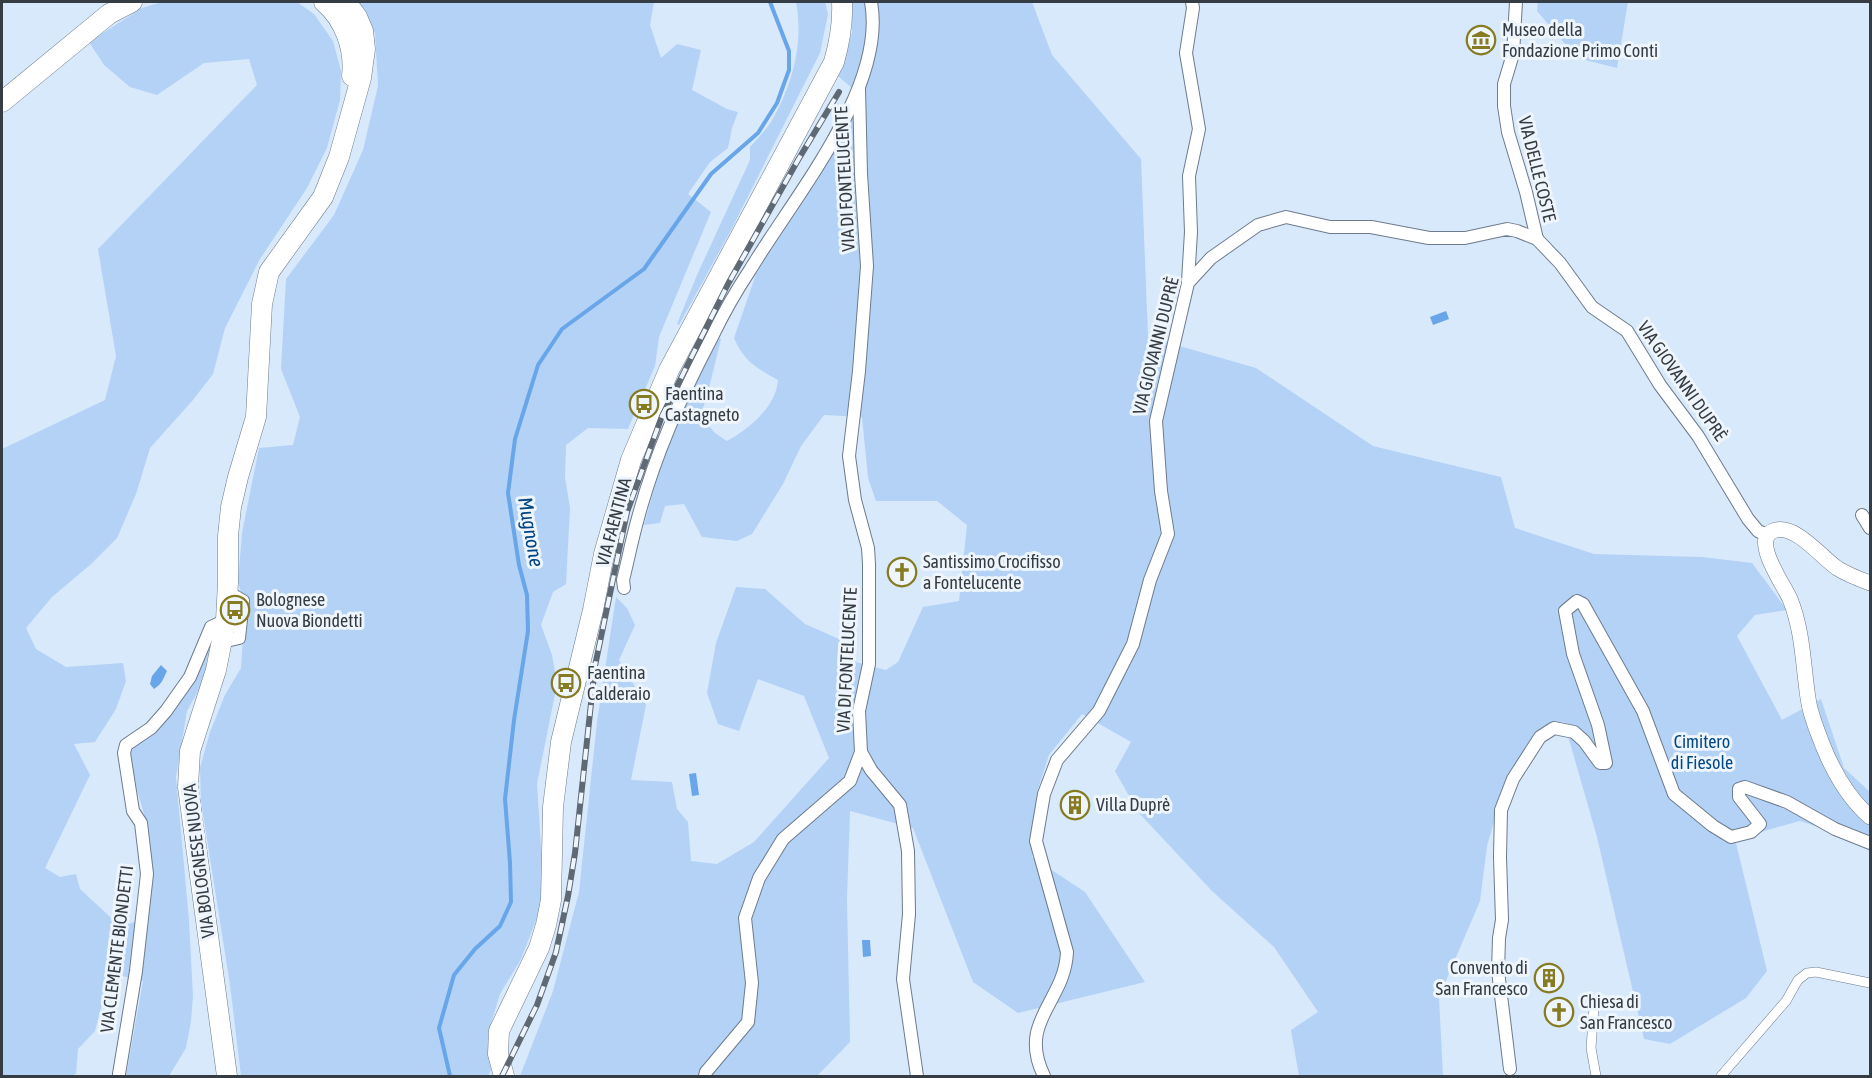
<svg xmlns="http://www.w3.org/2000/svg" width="1872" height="1078" viewBox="0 0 1872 1078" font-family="'Asap Condensed',sans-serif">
	<rect width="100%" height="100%" fill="#d8e9fc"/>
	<!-- green -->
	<g fill="#b3d2f6">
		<path d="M 162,2 L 297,2 L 314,14 L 333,41 L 341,71 L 340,100 L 327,148 L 307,188 L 260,259 L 225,328 L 213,374 L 193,400 L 150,448 L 136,494 L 117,538 L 90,565 L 52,597 L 26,628 L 36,649 L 66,667 L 123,663 L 126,681 L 116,709 L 95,742 L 74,744 L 90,775 L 45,868 L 60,877 L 76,874 L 80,889 L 121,927 L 137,921 L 149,912 L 152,866 L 148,828 L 127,755 L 132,745 L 149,733 L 211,635 L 215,644 L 207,675 L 187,711 L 176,777 L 189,921 L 193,996 L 191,1021 L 186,1048 L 169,1076 L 126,1076 L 143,981 L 110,973 L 95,1031 L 78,1049 L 76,1074 L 69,1076 L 2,1076 L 2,449 L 105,400 L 116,356 L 98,249 L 257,85 L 249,59 L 204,63 L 157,95 L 130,87 L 104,65 L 89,42 L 142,8 Z"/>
		<path d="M 353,2 L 654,2 L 650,25 L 661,58 L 677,44 L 701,50 L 692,90 L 727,109 L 738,112 L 732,128 L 728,148 L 710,162 L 688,194 L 711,212 L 659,337 L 655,366 L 628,429 L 588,428 L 566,445 L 565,477 L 570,508 L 566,584 L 553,592 L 541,625 L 552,655 L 557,684 L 537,784 L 543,879 L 540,910 L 521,959 L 500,994 L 488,1033 L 491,1070 L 488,1076 L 241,1076 L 230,985 L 201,801 L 200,768 L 210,732 L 225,695 L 241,668 L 245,605 L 238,582 L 242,533 L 259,448 L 293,445 L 300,417 L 281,369 L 286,279 L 334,215 L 363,150 L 378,86 L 375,33 Z"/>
		<path d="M 796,2 L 825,2 L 828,14 L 820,53 L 730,232 L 679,325 L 677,324 L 697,275 L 750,160 L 750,147 C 757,139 765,131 771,122 C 792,86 804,44 796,2 Z"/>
		<path d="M 851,2 L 1032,2 L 1052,55 L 1141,159 L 1148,337 L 1256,368 L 1373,446 L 1501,477 L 1515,528 L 1594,554 L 1702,557 L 1752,563 L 1787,610 L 1755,615 L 1737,636 L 1782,720 L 1821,699 L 1844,768 L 1870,792 L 1870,844 L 1800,821 L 1735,839 L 1767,971 L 1746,998 L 1670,1044 L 1644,1039 L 1597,837 L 1564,722 L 1541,729 L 1505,783 L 1487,846 L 1480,901 L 1439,997 L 1443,1076 L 1299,1076 L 1291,1030 L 1318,1012 L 1274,947 L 1212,891 L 1138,812 L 1115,771 L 1131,742 L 1082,714 L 1049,755 L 1037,792 L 1032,857 L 1085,892 L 1145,982 L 1018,1013 L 973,982 L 913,828 L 850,811 L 847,899 L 850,1042 L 817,1076 L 520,1076 L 553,991 L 579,892 L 597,722 L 616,597 L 627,608 L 635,625 L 619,660 L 646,705 L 631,780 L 672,782 L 677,809 L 688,822 L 691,861 L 717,864 L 754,842 L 829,758 L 804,696 L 758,679 L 739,731 L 718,724 L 707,693 L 716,643 L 736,587 L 765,589 L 805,624 L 839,639 L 856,662 L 886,670 L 898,662 L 923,607 L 959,601 L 967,525 L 937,501 L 876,501 L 868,478 L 862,417 L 824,415 L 801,446 L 783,484 L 752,534 L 737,541 L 702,537 L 684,504 L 665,506 L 660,523 L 644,525 L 664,453 L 714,337 L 721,339 L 706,400 L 700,415 L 715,433 L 727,441 C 749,429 776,407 778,380 C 757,368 744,362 734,338 L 756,274 L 852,88 L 838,76 L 852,33 Z"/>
		<path d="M 1538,2 L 1628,2 L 1617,68 L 1577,58 L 1537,11 Z"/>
	</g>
	<!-- water -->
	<g fill="#68a5e9">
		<path d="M 1446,311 L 1449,319 L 1433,325 L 1430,317 Z"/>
		<path d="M 161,665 L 167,671 C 163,679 162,684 154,689 L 150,684 L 152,676 Z"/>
		<path d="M 696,773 L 699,795 L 692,796 L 689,774 Z"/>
		<path d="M 862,940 L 870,940 L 871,956 L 863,957 Z"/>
	</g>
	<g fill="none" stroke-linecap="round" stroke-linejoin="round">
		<!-- stream -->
		<path stroke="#68a5e9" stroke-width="4" d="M 450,1076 L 439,1028 L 454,975 L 475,949 L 500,926 L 511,902 L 510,863 L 505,799 L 514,720 L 528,631 L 527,595 L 519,565 L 508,493 L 515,439 L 538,365 L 562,329 L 644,269 L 711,174 L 758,133 L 777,103 L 789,70 L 789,51 L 770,2"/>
		<!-- pedestrian casing -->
		<g stroke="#6d7b8c" stroke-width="10">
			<g id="pedestrian">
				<path d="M 1594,1007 L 1591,1048 L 1596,1076"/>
				<path d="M 1721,1076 L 1786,1001 L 1798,980 L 1807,973 L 1816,972 L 1870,983"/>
			</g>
		</g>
		<!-- minor casing -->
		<g stroke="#6d7b8c" stroke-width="14">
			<g id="minor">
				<path d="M 1516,2 L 1513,54 L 1504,84 L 1504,106 L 1508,132 L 1526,192 L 1537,239"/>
				<path d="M 859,89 L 861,174 L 867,266 L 859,371 L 849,456 L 855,500 L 868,548 L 869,564 L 869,664 L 859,711 L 861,752 L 871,770 L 900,805 L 908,851 L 909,914 L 903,979 L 917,1076"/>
				<path d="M 1188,281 L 1191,232 L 1189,176 L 1199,129 L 1186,53 L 1193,8 L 1192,2"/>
				<path d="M 1862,515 L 1870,528"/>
				<path d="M 624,588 L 623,580 C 628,560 632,539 638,518 C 654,458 683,392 712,337 C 723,314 736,291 750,270 C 793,198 887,88 871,2"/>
				<path d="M 222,642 L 239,638 L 243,601 L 228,592"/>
				<path d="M 1510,1069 L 1498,971 L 1499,938 L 1502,920 L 1500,857 L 1501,810 L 1513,779 L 1540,737 L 1554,728 L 1574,732 L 1584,741 L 1600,763 L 1606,763 L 1598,725 L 1573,654 L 1565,611 L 1577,601 L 1583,604 L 1643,711 L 1674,794 L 1713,826 L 1731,837 L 1751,832 L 1760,824 L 1739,797 L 1739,789 L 1745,787 L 1787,802 L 1835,829 L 1870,843"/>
				<path d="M 119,1074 L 136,971 L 147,874 L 141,823 L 133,811 L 124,753 L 126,745 L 151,728 L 166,711 L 190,677 L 211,627 L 226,620"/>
				<path d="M 705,1076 L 706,1072 L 748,1022 L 752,983 L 745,918 L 759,878 L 783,839 L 850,781 L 861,752"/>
				<path d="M 1044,1076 C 1017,1021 1065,1002 1067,952 L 1036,841 L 1044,794 L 1057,760 L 1099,711 L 1133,644 L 1150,580 L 1168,534 L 1161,491 L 1156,421 L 1188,283 L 1211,258 L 1258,225 L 1286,217 L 1330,227 L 1371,227 L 1429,238 L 1465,238 L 1507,229 L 1517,231 L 1537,239 L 1560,263 L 1592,307 L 1627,331 L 1660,385 L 1698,436 L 1748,519 L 1758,531 L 1767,535"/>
			</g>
		</g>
		<!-- tertiary casing -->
		<g stroke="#6d7b8c" stroke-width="16">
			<path id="tertiary" d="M 1870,583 C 1859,579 1848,575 1837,568 C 1821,557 1794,522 1773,531 C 1751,540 1784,585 1790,599 C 1803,631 1803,665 1808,698 C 1810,715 1817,730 1823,746 C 1834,773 1848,798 1870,817"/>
		</g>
		<!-- primary casing -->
		<g stroke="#6d7b8c" stroke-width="21">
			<g id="primary">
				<path d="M 324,2 C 345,20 355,49 352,76"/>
				<path d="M 2,102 L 109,14 L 132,2"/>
				<path d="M 227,1076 L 188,787 L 190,751 L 216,670 L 226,620 L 228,582 L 228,536 L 231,507 L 238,477 L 256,417 L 262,304 L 269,272 L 323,197 L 339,157 L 361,78 L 365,49 L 363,31 L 357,17 L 346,2"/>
				<path d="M 504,1076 L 498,1054 L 499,1031 L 539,948 L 546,925 L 551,900 L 553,807 L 561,742 L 593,610 L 604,554 L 631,460 L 669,370 L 834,62 C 840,41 843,23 842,2"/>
			</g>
		</g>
		<!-- pedestrian -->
		<use href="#pedestrian" stroke="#fff" stroke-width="9"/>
		<!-- minor -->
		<use href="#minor" stroke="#fff" stroke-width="12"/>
		<!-- tertiary -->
		<use href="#tertiary" stroke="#fff" stroke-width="15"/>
		<!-- primary -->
		<use href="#primary" stroke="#fff" stroke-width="20"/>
		<!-- rail casing -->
		<g stroke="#5f6973" stroke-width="6">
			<path id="rail" d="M 502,1076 L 537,1005 L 556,952 L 568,896 L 575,853 L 595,666 L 627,512 L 662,416 L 728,284 L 798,160 L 839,92"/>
		</g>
		<!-- rail -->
		<use href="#rail" stroke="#eef5fc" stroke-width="4" stroke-dasharray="11" stroke-linecap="butt"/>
	</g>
	<!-- icons -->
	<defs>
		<g id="museum-ring" transform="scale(1.5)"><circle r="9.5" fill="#eef5fc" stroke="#867b21" stroke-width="1.5"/><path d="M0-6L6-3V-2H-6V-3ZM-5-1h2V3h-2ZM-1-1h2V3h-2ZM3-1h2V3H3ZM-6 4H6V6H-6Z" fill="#867b21"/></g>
		<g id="bus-ring" transform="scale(1.5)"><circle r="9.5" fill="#eef5fc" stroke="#867b21" stroke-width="1.5"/><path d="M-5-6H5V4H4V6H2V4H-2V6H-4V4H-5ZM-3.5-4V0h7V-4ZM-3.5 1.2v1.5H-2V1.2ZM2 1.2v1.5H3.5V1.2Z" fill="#867b21"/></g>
		<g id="church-ring" transform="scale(1.5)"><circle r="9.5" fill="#eef5fc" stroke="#867b21" stroke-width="1.5"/><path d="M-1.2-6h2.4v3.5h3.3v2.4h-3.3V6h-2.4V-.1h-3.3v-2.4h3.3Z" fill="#867b21"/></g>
		<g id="building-ring" transform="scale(1.5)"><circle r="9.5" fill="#eef5fc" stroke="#867b21" stroke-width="1.5"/><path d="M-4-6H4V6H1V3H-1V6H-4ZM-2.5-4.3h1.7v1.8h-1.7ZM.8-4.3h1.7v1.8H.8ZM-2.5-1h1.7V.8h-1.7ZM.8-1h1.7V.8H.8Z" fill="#867b21"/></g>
	</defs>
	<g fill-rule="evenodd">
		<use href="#museum-ring" x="1481" y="40"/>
		<use href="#bus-ring" x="644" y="404"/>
		<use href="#church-ring" x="902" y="572"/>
		<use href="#bus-ring" x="235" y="610"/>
		<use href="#bus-ring" x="566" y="683"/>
		<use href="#building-ring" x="1075" y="805"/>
		<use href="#building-ring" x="1549" y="978"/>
		<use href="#church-ring" x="1559" y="1012"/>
	</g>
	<g text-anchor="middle" stroke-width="6" stroke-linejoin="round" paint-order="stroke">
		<!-- poi labels -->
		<g font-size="18" fill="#353c43" stroke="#eef5fc" text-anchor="start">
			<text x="1502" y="36">Museo della<tspan x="1502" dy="21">Fondazione Primo Conti</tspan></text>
			<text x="665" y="400">Faentina<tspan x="665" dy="21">Castagneto</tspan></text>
			<text x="923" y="568">Santissimo Crocifisso<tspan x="923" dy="21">a Fontelucente</tspan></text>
			<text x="256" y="606">Bolognese<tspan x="256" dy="21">Nuova Biondetti</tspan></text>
			<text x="587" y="679">Faentina<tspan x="587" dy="21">Calderaio</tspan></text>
			<text x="1096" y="811">Villa Duprè</text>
			<text x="1528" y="974" text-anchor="end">Convento di<tspan x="1528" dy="21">San Francesco</tspan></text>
			<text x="1580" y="1008">Chiesa di<tspan x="1580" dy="21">San Francesco</tspan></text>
		</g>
		<!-- street labels -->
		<g font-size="18" fill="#353c43" stroke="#eef5fc">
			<text transform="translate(1537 169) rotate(76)" y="6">VIA DELLE COSTE</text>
			<text transform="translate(845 179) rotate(-93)" y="6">VIA DI FONTELUCENTE</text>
			<text transform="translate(1156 346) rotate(-76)" y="6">VIA GIOVANNI DUPRÈ</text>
			<text transform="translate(1682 381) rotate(55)" y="6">VIA GIOVANNI DUPRÈ</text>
			<text transform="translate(614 522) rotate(-75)" y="6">VIA FAENTINA</text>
			<text transform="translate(847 660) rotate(-87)" y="6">VIA DI FONTELUCENTE</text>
			<text transform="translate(199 861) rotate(-97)" y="6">VIA BOLOGNESE NUOVA</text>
			<text transform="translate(117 949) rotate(-83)" y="6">VIA CLEMENTE BIONDETTI</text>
		</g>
		<!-- park labels -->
		<g font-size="18" fill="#024885" stroke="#eef5fc">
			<text x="1702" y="748">Cimitero<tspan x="1702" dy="21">di Fiesole</tspan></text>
		</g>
		<!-- water labels -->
		<g font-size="20" font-style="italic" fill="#004582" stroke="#eef5fc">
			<text transform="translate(531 532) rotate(80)" y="7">Mugnone</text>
		</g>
	</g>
	<!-- border -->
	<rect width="1872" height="1078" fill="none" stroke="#353c43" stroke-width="6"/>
</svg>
